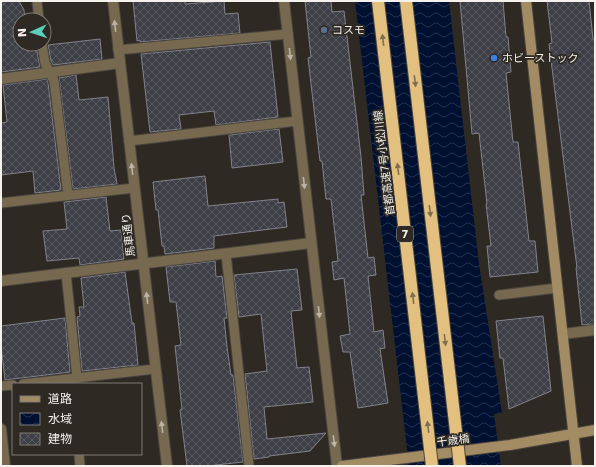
<svg xmlns="http://www.w3.org/2000/svg" width="596" height="467" viewBox="0 0 596 467" font-family="'DejaVu Sans','Noto Sans JP',sans-serif">
	<defs>
		<pattern id="water-waves" width="16" height="10" patternUnits="userSpaceOnUse"><rect width="16" height="10" fill="#001031"/><path d="M0 5q4-4 8 0t8 0" fill="none" stroke="#26334f"/></pattern>
		<pattern id="building-cross-hatch" width="8" height="8" patternUnits="userSpaceOnUse"><rect width="8" height="8" fill="#3d3e46"/><path d="M0 0l8 8M0 8l8-8" fill="none" stroke="#5a5a61"/></pattern>
	</defs>
	<rect width="100%" height="100%" fill="#2e2a23"/>
	<!-- water -->
	<path fill="url(#water-waves)" d="M 355,1 L 449,1 L 479,264 L 502,413 L 494,414 L 501,466 L 409,466 Z"/>
	<!-- building -->
	<g fill="url(#building-cross-hatch)" stroke="#81828b">
		<path d="M 1,1 L 19,1 L 24,10 L 25,20 L 20,20 L 20,44 L 28,44 L 28,47 L 36,46 L 40,67 L 1,72 Z"/>
		<path d="M 133,1 L 185,1 L 185,4 L 224,1 L 225,14 L 238,13 L 240,33 L 140,42 L 140,40 L 137,41 Z"/>
		<path d="M 305,1 L 331,1 L 332,12 L 344,11 L 361,157 L 364,195 L 361,195 L 368,258 L 374,257 L 376,275 L 368,276 L 374,332 L 383,330 L 385,348 L 380,349 L 388,403 L 358,408 L 350,352 L 343,352 L 340,336 L 350,334 L 344,278 L 334,280 L 332,262 L 338,261 L 331,199 L 326,199 L 322,161 L 320,161 L 308,58 L 311,57 Z"/>
		<path d="M 460,1 L 503,1 L 506,37 L 508,37 L 511,72 L 506,73 L 513,142 L 518,142 L 529,241 L 535,241 L 538,272 L 490,277 L 487,246 L 491,246 L 486,204 L 487,204 L 479,133 L 472,134 Z"/>
		<path d="M 547,1 L 589,1 L 593,39 L 595,39 L 595,324 L 582,325 L 576,268 L 577,268 L 549,44 L 552,43 Z"/>
		<path d="M 100,39 L 102,59 L 53,65 L 51,61 L 48,45 Z"/>
		<path d="M 270,42 L 278,117 L 216,125 L 214,111 L 179,115 L 181,129 L 150,132 L 141,54 Z"/>
		<path d="M 76,75 L 79,100 L 108,97 L 114,168 L 117,184 L 73,189 L 59,78 Z"/>
		<path d="M 47,79 L 48,83 L 61,190 L 35,193 L 33,171 L 1,175 L 1,123 L 7,122 L 3,85 Z"/>
		<path d="M 279,129 L 283,162 L 232,168 L 229,135 Z"/>
		<path d="M 205,176 L 208,206 L 278,199 L 278,203 L 284,202 L 287,227 L 214,236 L 214,248 L 165,254 L 164,246 L 162,246 L 158,210 L 156,210 L 153,182 Z"/>
		<path d="M 106,197 L 110,231 L 121,230 L 124,259 L 80,265 L 79,258 L 47,261 L 43,231 L 67,229 L 64,202 Z"/>
		<path d="M 215,261 L 216,277 L 222,276 L 227,318 L 224,318 L 227,347 L 231,375 L 233,375 L 243,462 L 207,466 L 187,466 L 180,410 L 182,409 L 175,346 L 181,345 L 176,302 L 170,302 L 166,267 Z"/>
		<path d="M 297,269 L 302,310 L 291,311 L 297,368 L 309,367 L 313,402 L 264,407 L 267,439 L 326,433 L 310,451 L 269,456 L 269,457 L 254,459 L 245,374 L 267,371 L 261,314 L 239,317 L 234,275 Z"/>
		<path d="M 125,272 L 132,323 L 134,323 L 138,365 L 82,371 L 77,317 L 80,316 L 79,307 L 84,307 L 81,278 Z"/>
		<path d="M 543,316 L 551,391 L 509,409 L 503,358 L 500,358 L 496,321 Z"/>
		<path d="M 65,318 L 70,372 L 5,380 L 1,345 L 1,326 Z"/>
	</g>
	<g fill="none" stroke-linecap="round" stroke-linejoin="round">
		<!-- lane casing -->
		<g stroke="#4a463f" stroke-width="11">
			<g id="lane">
				<path d="M 37,1 L 39,20"/>
				<path d="M 42,44 L 45,63 L 54,81 L 68,195"/>
				<path d="M 118,50 L 288,34"/>
				<path d="M 129,141 L 297,121"/>
				<path d="M 1,203 L 134,188"/>
				<path d="M 226,254 L 249,466"/>
				<path d="M 66,273 L 77,378"/>
				<path d="M 499,295 L 557,288"/>
				<path d="M 23,384 L 155,369"/>
				<path d="M 1,386 L 13,385"/>
				<path d="M 79,454 L 80,466"/>
			</g>
		</g>
		<!-- street casing -->
		<g stroke="#4a463f" stroke-width="12">
			<g id="street">
				<path d="M 113,1 L 167,466"/>
				<path d="M 284,1 L 337,466"/>
				<path d="M 1,79 L 120,63"/>
				<path d="M 1,281 L 311,243"/>
				<path d="M 563,334 L 595,330"/>
				<path d="M 1,429 L 5,466"/>
			</g>
		</g>
		<!-- secondary casing -->
		<g stroke="#4a463f" stroke-width="12">
			<g id="secondary">
				<path d="M 526,1 L 577,466"/>
				<path d="M 342,466 L 510,445 L 595,430"/>
			</g>
		</g>
		<!-- lane -->
		<use href="#lane" stroke="#776950" stroke-width="9"/>
		<!-- street -->
		<use href="#street" stroke="#776950" stroke-width="10"/>
		<!-- secondary -->
		<use href="#secondary" stroke="#a38c63" stroke-width="10"/>
		<!-- highway-bridge casing -->
		<g stroke="#4a463f" stroke-width="14" stroke-linecap="butt">
			<g id="highway-bridge">
				<path d="M 378,1 L 432,466"/>
				<path d="M 406,1 L 460,466"/>
			</g>
		</g>
		<!-- highway-bridge -->
		<use href="#highway-bridge" stroke="#e3c07f" stroke-width="12"/>
	</g>
	<!-- one-way arrows -->
	<defs><path id="oneway-solid" d="M-6-.8H1V-3.2L6.5 0L1 3.2V.8H-6Z"/></defs>
	<g fill="#bcb4a7">
		<use href="#oneway-solid" transform="translate(115 26) rotate(-97)"/>
		<use href="#oneway-solid" transform="translate(290 54) rotate(84)"/>
		<use href="#oneway-solid" transform="translate(132 169) rotate(-97)"/>
		<use href="#oneway-solid" transform="translate(304 183) rotate(84)"/>
		<use href="#oneway-solid" transform="translate(147 298) rotate(-97)"/>
		<use href="#oneway-solid" transform="translate(319 312) rotate(84)"/>
		<use href="#oneway-solid" transform="translate(162 427) rotate(-97)"/>
		<use href="#oneway-solid" transform="translate(334 441) rotate(83)"/>
	</g>
	<g fill="#7f6e4c">
		<use href="#oneway-solid" transform="translate(383 40) rotate(-97)"/>
		<use href="#oneway-solid" transform="translate(415 81) rotate(83)"/>
		<use href="#oneway-solid" transform="translate(398 169) rotate(-97)"/>
		<use href="#oneway-solid" transform="translate(430 211) rotate(83)"/>
		<use href="#oneway-solid" transform="translate(413 298) rotate(-97)"/>
		<use href="#oneway-solid" transform="translate(445 340) rotate(83)"/>
		<use href="#oneway-solid" transform="translate(428 427) rotate(-97)"/>
	</g>
	<!-- markers -->
	<circle fill="#5c6f8a" stroke="#2e2a23" stroke-width="1.5" cx="324" cy="30" r="4"/>
	<circle fill="#3f7fe0" stroke="#2e2a23" stroke-width="1.5" cx="494" cy="58" r="4"/>
	<g text-anchor="middle" stroke-width="3.5" stroke-linejoin="round" paint-order="stroke">
		<!-- shield labels -->
		<rect fill="#2e2a23" stroke="#b9b6b1" stroke-width="1" x="397" y="226" width="16" height="16" rx="3"/>
		<g font-size="10" font-weight="bold" fill="#f5f2ee">
			<text x="405" y="238">7</text>
		</g>
		<!-- poi labels -->
		<g font-size="11" fill="#f5f2ee" stroke="#2e2a23" text-anchor="start">
			<text x="332" y="34">コスモ</text>
			<text x="502" y="62">ホビーストック</text>
		</g>
		<!-- street labels -->
		<g font-size="11" fill="#f5f2ee" stroke="#2e2a23">
			<text transform="translate(384 163) rotate(-97)" y="4">首都高速7号小松川線</text>
			<text transform="translate(128 235) rotate(-97)" y="4">馬車通り</text>
			<text transform="translate(453 440) rotate(-7)" y="4">千歳橋</text>
		</g>
	</g>
	<!-- border -->
	<rect width="596" height="467" fill="none" stroke="#f5f2ee" stroke-width="4"/>
	<!-- legend -->
	<rect x="12" y="383" width="130" height="72" fill="#2e2a23" stroke="#7e7a74"/>
	<rect x="20" y="396" width="20" height="6" fill="#a38c63" stroke="#7e7a74"/>
	<text x="48" y="403" font-size="12" fill="#f5f2ee">道路</text>
	<rect x="20" y="413" width="20" height="12" fill="url(#water-waves)" stroke="#7e7a74"/>
	<text x="48" y="423" font-size="12" fill="#f5f2ee">水域</text>
	<rect x="20" y="433" width="20" height="12" fill="url(#building-cross-hatch)" stroke="#7e7a74"/>
	<text x="48" y="443" font-size="12" fill="#f5f2ee">建物</text>
	<!-- north arrow -->
	<g transform="translate(32 32) rotate(267)"><circle r="19" fill="#2e2a23" stroke="#7e7a74"/>
	<path d="M0-3L7 15L0 10L-7 15Z" fill="#5ccebb"/>
	<text y="-6" font-size="11" font-weight="bold" text-anchor="middle" fill="#f5f2ee">N</text>
	</g>
</svg>
